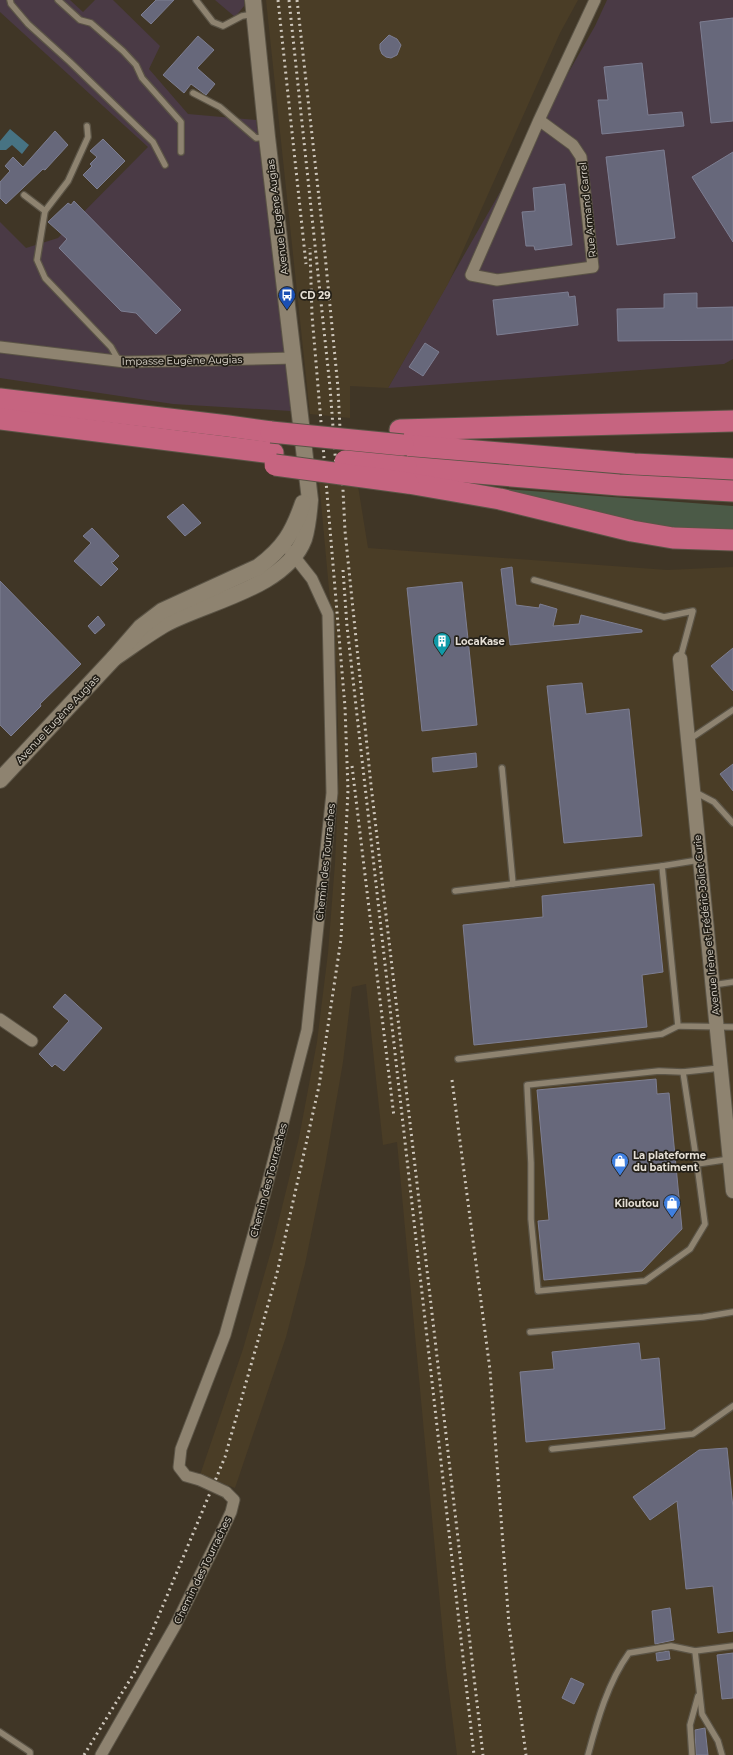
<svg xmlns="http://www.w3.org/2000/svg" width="733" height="1755" viewBox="0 0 733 1755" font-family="Montserrat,sans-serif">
	<rect width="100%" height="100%" fill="#403626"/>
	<!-- commercial -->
	<g fill="#4a3a45">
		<path d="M 0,0 L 70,0 L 83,12 L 95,0 L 113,0 L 160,46 L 149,69 L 188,114 L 256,120 L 285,349 L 291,411 L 173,404 L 0,378 L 0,222 L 26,248 L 58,238 L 148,147 L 0,12 Z"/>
		<path d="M 215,0 L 244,0 L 244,6 L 235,17 Z"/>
		<path d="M 607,0 L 733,0 L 733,359 L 724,364 L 388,388 L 595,26 Z"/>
	</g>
	<!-- built -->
	<g fill="#4a3d26">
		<path d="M 266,0 L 578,0 L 560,33 L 448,284 L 388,388 L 350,386 L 350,418 L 310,414 Z"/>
		<path d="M 319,481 L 358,486 L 368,548 L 667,570 L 733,567 L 733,1755 L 457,1755 L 446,1668 L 397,1142 L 383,1145 L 366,984 L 352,987 L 343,1062 L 325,1166 L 305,1264 L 286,1337 L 235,1488 L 200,1475 L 243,1349 L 273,1244 L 299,1138 L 317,1042 L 328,953 L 335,863 L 339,775 L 337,675 Z"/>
	</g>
	<!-- green -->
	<path fill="#4b5a47" d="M 504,489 L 733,506 L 733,531 L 689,531 L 623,520 L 503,494 Z"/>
	<!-- water -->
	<path fill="#477383" d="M 10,129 L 29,145 L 22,154 L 12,145 L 6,150 L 0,150 L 0,141 Z"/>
	<!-- building -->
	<g fill="#67687b" stroke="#7d7e92">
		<path d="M 156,0 L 174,0 L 151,24 L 141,15 Z"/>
		<path d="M 733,18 L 733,121 L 711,123 L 700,22 Z"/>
		<path d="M 389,35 L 397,39 L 401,45 L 397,55 L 391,58 L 386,57 L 382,54 L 380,49 L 380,44 Z"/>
		<path d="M 198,36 L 214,50 L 197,68 L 215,84 L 206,95 L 191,84 L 184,93 L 163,75 Z"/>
		<path d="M 642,63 L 648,115 L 682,112 L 684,126 L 602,134 L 598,100 L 608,100 L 604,67 Z"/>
		<path d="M 55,131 L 68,145 L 45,170 L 43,169 L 6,204 L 0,198 L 0,182 L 10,171 L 5,166 L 13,157 L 23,167 Z"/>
		<path d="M 103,139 L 125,161 L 97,189 L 83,175 L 92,166 L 90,164 L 97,157 L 90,151 Z"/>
		<path d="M 664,150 L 675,238 L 617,245 L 606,157 Z"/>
		<path d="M 733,152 L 733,242 L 692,177 Z"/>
		<path d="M 565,184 L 572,245 L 535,250 L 534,246 L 526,246 L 522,212 L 535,211 L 533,188 Z"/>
		<path d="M 74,201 L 181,310 L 156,334 L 136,313 L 121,311 L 59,248 L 67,239 L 48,222 L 68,203 L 71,205 Z"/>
		<path d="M 568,292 L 569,297 L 575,296 L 578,325 L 497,335 L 493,300 Z"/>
		<path d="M 697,293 L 697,308 L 733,307 L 733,340 L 618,341 L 617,309 L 664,308 L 664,294 Z"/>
		<path d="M 425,343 L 439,352 L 423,376 L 409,367 Z"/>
		<path d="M 183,504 L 201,523 L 185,536 L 167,517 Z"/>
		<path d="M 92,528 L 119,556 L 113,562 L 111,562 L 118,569 L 101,586 L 74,561 L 91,543 L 83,536 Z"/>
		<path d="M 512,567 L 516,605 L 539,608 L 540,604 L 557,609 L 553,626 L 579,624 L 581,615 L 642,630 L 642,632 L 510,645 L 501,569 Z"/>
		<path d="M 0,581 L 81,664 L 40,704 L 41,706 L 11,736 L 0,725 Z"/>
		<path d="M 462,582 L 477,725 L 422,731 L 407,588 Z"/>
		<path d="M 98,616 L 105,625 L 95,634 L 88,626 Z"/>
		<path d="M 733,648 L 733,691 L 711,666 Z"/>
		<path d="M 582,683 L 586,714 L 629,709 L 642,836 L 564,843 L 547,686 Z"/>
		<path d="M 476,753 L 477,767 L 433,772 L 432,758 Z"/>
		<path d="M 733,764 L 733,791 L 720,774 Z"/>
		<path d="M 654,884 L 663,972 L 642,975 L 647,1027 L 474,1045 L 463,925 L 543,917 L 542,896 Z"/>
		<path d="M 65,994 L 102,1028 L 64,1071 L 55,1064 L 52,1067 L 39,1054 L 69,1021 L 53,1007 Z"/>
		<path d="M 656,1079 L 657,1094 L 669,1093 L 682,1229 L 642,1271 L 544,1280 L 538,1221 L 549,1220 L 537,1090 Z"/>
		<path d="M 639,1343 L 641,1360 L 659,1358 L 665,1429 L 526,1442 L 520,1372 L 554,1369 L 552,1352 Z"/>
		<path d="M 727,1448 L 733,1508 L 733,1631 L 718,1633 L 713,1586 L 686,1589 L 677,1501 L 650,1520 L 633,1497 L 699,1450 Z"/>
		<path d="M 670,1608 L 674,1640 L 655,1644 L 652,1611 Z"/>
		<path d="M 669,1651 L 670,1659 L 657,1661 L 656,1653 Z"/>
		<path d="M 733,1653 L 733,1698 L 722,1699 L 717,1655 Z"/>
		<path d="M 571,1678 L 584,1684 L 574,1704 L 562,1698 Z"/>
		<path d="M 705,1728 L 708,1755 L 696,1755 L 695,1730 Z"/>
	</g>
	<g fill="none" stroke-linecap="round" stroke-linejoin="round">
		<!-- service casing -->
		<g stroke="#5b5446" stroke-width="8">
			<g id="service">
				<path d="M 10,0 L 11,4 L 28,24 L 70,62 L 153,142 L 165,165"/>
				<path d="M 58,0 L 80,20 L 91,23 L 123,51 L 136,65 L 142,78 L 181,122 L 181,152"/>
				<path d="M 196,0 L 213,22 L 223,26 L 242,16 L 254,14"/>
				<path d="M 193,93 L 220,107 L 256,138 L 265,137"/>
				<path d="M 87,126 L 88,137 L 68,181 L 45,211 L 37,260 L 45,278 L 111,347 L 119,361"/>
				<path d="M 24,195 L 45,211"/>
				<path d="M 534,580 L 664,617 L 693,611 L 680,659"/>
				<path d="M 690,739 L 733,710"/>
				<path d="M 502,768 L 513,884"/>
				<path d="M 695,792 L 714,802 L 733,823"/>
				<path d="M 699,860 L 662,866 L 678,1026 L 733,1027"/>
				<path d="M 455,891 L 662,866"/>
				<path d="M 713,985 L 733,982"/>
				<path d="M 458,1059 L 662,1034 L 678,1026"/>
				<path d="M 720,1068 L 683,1072 L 697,1164 L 730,1159"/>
				<path d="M 683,1072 L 659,1071 L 527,1085 L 531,1163 L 531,1219 L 538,1291 L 645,1281 L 690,1249 L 705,1224 L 697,1164"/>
				<path d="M 530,1332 L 703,1317 L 733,1312"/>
				<path d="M 552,1449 L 693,1434 L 733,1406"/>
				<path d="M 695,1651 L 702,1714 L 718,1741 L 722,1755"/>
				<path d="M 0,1732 L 30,1752 L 30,1755"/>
				<path d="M 588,1755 C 597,1721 608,1682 629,1653 L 671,1646 L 695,1651 L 733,1646"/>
				<path d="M 692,1755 L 690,1725 L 698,1696"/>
			</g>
		</g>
		<!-- minor casing -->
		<g stroke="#5b5446" stroke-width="13">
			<g id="minor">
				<path d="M 539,120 L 573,145 L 581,157 L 593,267 L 497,280 L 471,275 L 539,120 L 595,0"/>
				<path d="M 0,347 L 125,362 L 294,358"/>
				<path d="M 0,1019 L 32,1041"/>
				<path d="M 200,1480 L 186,1476 L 179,1467 L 181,1449 L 225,1335 L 265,1193 L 307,1030 L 332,793 L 328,614 L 312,579 L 290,551"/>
				<path d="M 101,1755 L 175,1626 L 224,1527 L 231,1512 L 234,1500 L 226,1492"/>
			</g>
		</g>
		<!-- tertiary casing -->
		<g stroke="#5b5446" stroke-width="16">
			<path id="tertiary" d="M 680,659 L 733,1191"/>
		</g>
		<!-- secondary casing -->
		<g stroke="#5b5446" stroke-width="18">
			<g id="secondary">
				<path d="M 114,658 C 132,646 149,633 167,623 C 209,601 286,587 304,539 C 308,526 309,513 310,500 L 267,137 L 253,0"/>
				<path d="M 0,780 L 114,658 L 141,627 L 162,611 L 258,567 C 284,548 293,532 303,503"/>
			</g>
		</g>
		<!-- motorway casing -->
		<g stroke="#5b5446" stroke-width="23">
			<g id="motorway">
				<path d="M 0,399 L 228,426 L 271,432"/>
				<path d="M 0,419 L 273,453"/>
				<path d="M 400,430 L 733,421"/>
				<path d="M 403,445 L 634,464 L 733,469"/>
				<path d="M 406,467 L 619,485 L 733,491"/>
				<path d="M 408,483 L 500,499 L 632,531 L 673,538 L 733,540"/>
			</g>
		</g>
		<!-- service -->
		<use href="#service" stroke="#8e8370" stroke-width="5.5"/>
		<!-- minor -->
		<use href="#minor" stroke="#8e8370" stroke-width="11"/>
		<!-- tertiary -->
		<use href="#tertiary" stroke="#8e8370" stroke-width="14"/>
		<!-- secondary -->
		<use href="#secondary" stroke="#8e8370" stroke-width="16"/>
		<!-- motorway -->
		<use href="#motorway" stroke="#c66480" stroke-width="21"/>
		<!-- rail -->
		<g stroke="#cec7bc" stroke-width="3" stroke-dasharray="2 4" stroke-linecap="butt">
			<path d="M 278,0 L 306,264"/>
			<path d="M 289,0 L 330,387 L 336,467"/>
			<path d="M 297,0 L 323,234 L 338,388 L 345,531 L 371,785 L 483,1755"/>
			<path d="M 343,570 L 347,626 L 474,1755"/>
			<path d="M 352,766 L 394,1117"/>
			<path d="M 452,1080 L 490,1370 L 509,1625 L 526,1755"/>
			<path d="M 84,1755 L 136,1670 L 225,1457 L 277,1273 L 319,1086 L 341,939 L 348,790 L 345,707 L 312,315 L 310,248"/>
		</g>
		<!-- minor-bridge casing -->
		<g stroke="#5b5446" stroke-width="13" stroke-linecap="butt">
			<path id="minor-bridge" d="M 200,1480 L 226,1492"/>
		</g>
		<!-- motorway-bridge casing -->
		<g stroke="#5b5446" stroke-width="23" stroke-linecap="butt">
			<g id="motorway-bridge">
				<path d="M 271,432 L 403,445"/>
				<path d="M 345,461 L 406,467"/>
				<path d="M 275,465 L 408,483"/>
			</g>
		</g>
		<!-- minor-bridge -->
		<use href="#minor-bridge" stroke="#8e8370" stroke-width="11"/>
		<!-- motorway-bridge -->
		<use href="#motorway-bridge" stroke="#c66480" stroke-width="21"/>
	</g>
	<!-- icons -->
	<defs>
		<g id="bus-pin" transform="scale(0.9)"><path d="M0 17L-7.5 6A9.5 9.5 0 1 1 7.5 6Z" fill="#1a4fb4" stroke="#231f17"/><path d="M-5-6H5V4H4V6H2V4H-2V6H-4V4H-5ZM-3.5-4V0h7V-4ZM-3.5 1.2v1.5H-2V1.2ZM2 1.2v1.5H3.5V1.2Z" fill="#fff"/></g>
		<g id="building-pin" transform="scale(0.9)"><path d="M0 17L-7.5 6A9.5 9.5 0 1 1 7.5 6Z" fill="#0f9aa8" stroke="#231f17"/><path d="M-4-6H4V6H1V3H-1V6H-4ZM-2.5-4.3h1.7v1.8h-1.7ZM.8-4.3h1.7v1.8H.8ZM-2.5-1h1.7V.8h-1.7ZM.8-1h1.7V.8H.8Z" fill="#fff"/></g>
		<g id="shop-pin" transform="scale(0.9)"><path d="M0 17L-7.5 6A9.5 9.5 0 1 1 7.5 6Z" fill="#3f7fe0" stroke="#231f17"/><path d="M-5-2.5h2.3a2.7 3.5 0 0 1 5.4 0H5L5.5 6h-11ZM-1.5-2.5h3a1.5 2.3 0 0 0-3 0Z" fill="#fff"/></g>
	</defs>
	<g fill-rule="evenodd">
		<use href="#bus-pin" x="287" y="295"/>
		<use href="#building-pin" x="442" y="641"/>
		<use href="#shop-pin" x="620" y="1161"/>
		<use href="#shop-pin" x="672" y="1203"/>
	</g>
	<g text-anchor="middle" stroke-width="3.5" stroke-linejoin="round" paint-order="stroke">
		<!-- street labels -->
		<g font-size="10" fill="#e5dfd5" stroke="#231f17">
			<text transform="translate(587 210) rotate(-96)" y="4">Rue Armand Carrel</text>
			<text transform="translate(277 217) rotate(-97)" y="4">Avenue Eugène Augias</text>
			<text transform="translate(182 360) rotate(-1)" y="4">Impasse Eugène Augias</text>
			<text transform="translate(57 719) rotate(-47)" y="4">Avenue Eugène Augias</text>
			<text transform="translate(325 862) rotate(-84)" y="4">Chemin des Tourraches</text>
			<text transform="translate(706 925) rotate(-96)" y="4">Avenue Irène et Frédéric Joliot Curie</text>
			<text transform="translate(268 1180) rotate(-75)" y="4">Chemin des Tourraches</text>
			<text transform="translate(202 1570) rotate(-64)" y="4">Chemin des Tourraches</text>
		</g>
		<!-- poi labels -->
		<g font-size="10" font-weight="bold" fill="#e5dfd5" stroke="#231f17" text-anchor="start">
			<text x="300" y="299">CD 29</text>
			<text x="455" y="645">LocaKase</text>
			<text x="633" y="1159">La plateforme<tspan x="633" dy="12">du batiment</tspan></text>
			<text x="659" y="1207" text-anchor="end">Kiloutou</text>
		</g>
	</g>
</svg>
